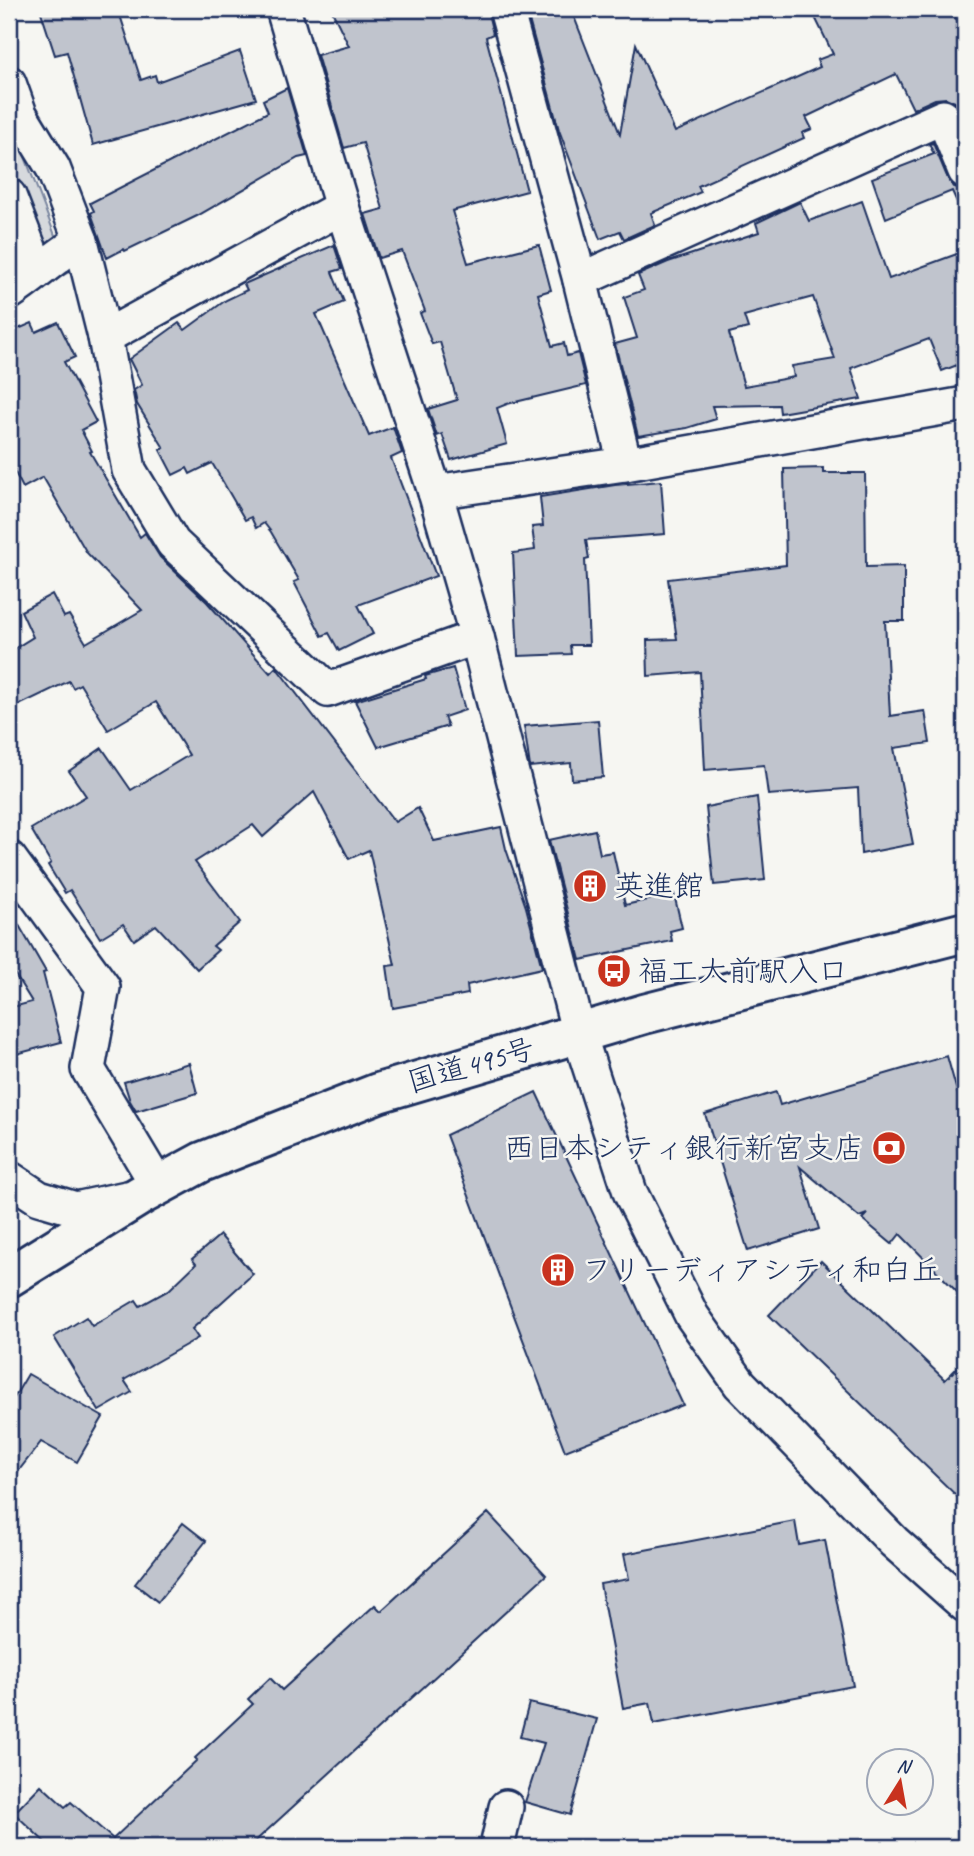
<svg xmlns="http://www.w3.org/2000/svg" width="974" height="1856" viewBox="0 0 974 1856" font-family="Caveat,'Klee One',sans-serif">
	<rect width="100%" height="100%" fill="#f6f6f2"/>
	<filter id="ink" filterUnits="userSpaceOnUse"><feTurbulence type="fractalNoise" baseFrequency=".0143" numOctaves="2"/><feDisplacementMap in="SourceGraphic" scale="14" xChannelSelector="R" yChannelSelector="G"/><feConvolveMatrix kernelMatrix="1 2 1 2 8 2 1 2 1" color-interpolation-filters="sRGB"/></filter>
	<g filter="url(#ink)">
		<!-- green -->
		<path fill="#d6d9dd" stroke="#78849e" stroke-width="2" d="M 9,115 L 69,272 L 9,304 Z"/>
		<!-- building -->
		<g fill="#c0c4cd" stroke="#1b2f5e" stroke-width="2" fill-rule="evenodd">
			<path d="M 40,9 L 118,9 L 141,80 L 155,75 L 157,82 L 240,51 L 256,99 L 93,145 L 67,52 L 55,55 Z"/>
			<path d="M 331,9 L 487,9 L 493,34 L 486,37 L 527,191 L 452,211 L 468,263 L 539,245 L 551,290 L 538,294 L 552,346 L 564,343 L 567,356 L 578,353 L 586,385 L 507,404 L 497,408 L 507,444 L 451,460 L 442,434 L 437,436 L 428,409 L 457,400 L 440,342 L 432,344 L 420,313 L 425,311 L 402,251 L 379,258 L 365,214 L 383,209 L 363,143 L 344,148 L 317,55 L 349,46 Z"/>
			<path d="M 526,9 L 571,9 L 620,134 L 636,44 L 675,132 L 820,67 L 817,60 L 833,54 L 811,9 L 952,9 L 965,38 L 965,121 L 955,102 L 946,98 L 935,99 L 913,109 L 896,74 L 806,117 L 812,129 L 802,133 L 804,138 L 698,186 L 701,192 L 651,213 L 655,225 L 624,239 L 620,231 L 600,239 L 559,130 Z"/>
			<path d="M 287,88 L 307,156 L 298,158 L 197,216 L 125,251 L 124,249 L 107,258 L 91,213 L 94,211 L 90,203 L 268,112 L 263,100 Z"/>
			<path d="M 933,143 L 948,179 L 954,187 L 965,190 L 965,220 L 952,191 L 886,218 L 872,178 L 934,154 L 929,144 Z"/>
			<path d="M 862,201 L 889,279 L 965,251 L 965,362 L 942,371 L 929,339 L 851,368 L 861,399 L 780,413 L 779,405 L 712,406 L 716,419 L 687,428 L 638,436 L 615,344 L 637,338 L 624,297 L 644,290 L 638,275 L 668,262 L 759,232 L 756,223 L 800,202 L 809,221 ZM 813,297 L 835,359 L 792,366 L 794,377 L 744,386 L 729,333 L 748,328 L 744,316 Z"/>
			<path d="M 334,245 L 342,269 L 332,272 L 344,302 L 316,314 L 369,436 L 393,427 L 402,453 L 391,458 L 436,576 L 358,605 L 373,634 L 339,651 L 329,633 L 322,636 L 294,582 L 299,580 L 271,532 L 264,523 L 256,528 L 251,517 L 245,520 L 212,463 L 190,474 L 187,468 L 173,475 L 160,450 L 164,448 L 137,404 L 134,390 L 142,385 L 129,359 L 179,323 L 185,330 L 226,300 L 247,290 L 244,284 Z"/>
			<path d="M 58,322 L 75,357 L 64,362 L 96,422 L 81,430 L 92,451 L 90,452 L 140,537 L 145,533 L 160,557 L 207,602 L 270,673 L 276,667 L 395,822 L 418,808 L 434,841 L 501,827 L 506,849 L 526,907 L 542,968 L 467,985 L 468,994 L 393,1008 L 387,966 L 395,965 L 369,850 L 349,859 L 314,792 L 263,837 L 253,825 L 195,862 L 240,922 L 213,946 L 218,950 L 197,969 L 156,925 L 134,940 L 123,924 L 100,938 L 70,890 L 65,893 L 48,865 L 51,863 L 31,829 L 86,796 L 69,771 L 102,748 L 131,790 L 189,755 L 156,702 L 108,730 L 80,684 L 73,688 L 69,681 L 9,710 L 9,652 L 33,637 L 21,611 L 52,594 L 64,617 L 69,615 L 86,643 L 142,610 L 87,553 L 43,477 L 23,488 L 9,461 L 9,333 L 32,323 L 36,332 Z"/>
			<path d="M 823,468 L 823,473 L 865,473 L 866,567 L 904,566 L 904,621 L 885,621 L 890,716 L 925,711 L 930,743 L 894,748 L 913,844 L 861,854 L 858,788 L 768,795 L 764,765 L 705,770 L 700,672 L 648,676 L 647,640 L 677,639 L 668,579 L 786,565 L 784,469 Z"/>
			<path d="M 661,481 L 665,534 L 586,540 L 589,559 L 585,560 L 589,645 L 570,645 L 571,654 L 518,656 L 513,553 L 535,550 L 532,527 L 543,526 L 540,497 L 615,485 Z"/>
			<path d="M 453,668 L 465,710 L 444,717 L 448,726 L 378,747 L 355,701 L 426,679 L 425,676 Z"/>
			<path d="M 598,720 L 603,777 L 572,780 L 571,763 L 530,767 L 524,726 Z"/>
			<path d="M 757,797 L 765,880 L 714,885 L 706,807 Z"/>
			<path d="M 595,830 L 600,854 L 613,852 L 625,905 L 674,894 L 682,928 L 670,931 L 672,941 L 580,960 L 549,840 Z"/>
			<path d="M 9,908 L 46,972 L 43,973 L 61,1042 L 9,1056 L 9,1008 L 32,1002 L 9,965 Z"/>
			<path d="M 947,1056 L 965,1120 L 965,1300 L 900,1234 L 892,1244 L 862,1219 L 867,1214 L 859,1217 L 800,1167 L 819,1229 L 748,1251 L 705,1114 L 776,1092 L 780,1105 Z"/>
			<path d="M 189,1063 L 197,1093 L 136,1111 L 130,1101 L 124,1082 Z"/>
			<path d="M 536,1092 L 683,1405 L 565,1451 L 446,1135 Z"/>
			<path d="M 220,1235 L 253,1274 L 192,1329 L 198,1338 L 124,1380 L 132,1392 L 99,1411 L 54,1337 L 86,1317 L 92,1326 L 136,1300 L 140,1306 L 169,1290 L 196,1264 L 192,1259 Z"/>
			<path d="M 821,1261 L 945,1380 L 965,1360 L 965,1504 L 769,1315 Z"/>
			<path d="M 28,1374 L 103,1417 L 77,1462 L 41,1442 L 9,1483 L 9,1406 Z"/>
			<path d="M 488,1513 L 546,1575 L 249,1847 L 50,1847 L 14,1813 L 41,1785 L 65,1807 L 71,1802 L 113,1839 L 197,1760 L 195,1758 L 253,1704 L 248,1699 L 270,1678 L 282,1690 L 375,1605 L 381,1611 Z"/>
			<path d="M 795,1521 L 799,1545 L 825,1540 L 853,1686 L 654,1724 L 650,1703 L 623,1708 L 600,1584 L 629,1579 L 624,1554 Z"/>
			<path d="M 183,1523 L 206,1541 L 158,1602 L 135,1584 Z"/>
			<path d="M 529,1703 L 597,1719 L 570,1815 L 525,1802 L 544,1743 L 520,1737 Z"/>
		</g>
		<g fill="none" stroke-linecap="round" stroke-linejoin="round">
			<!-- street casing -->
			<g stroke="#1b2f5e" stroke-width="38">
				<g id="street">
					<path d="M 283,9 L 342,207 L 435,492 L 477,637 L 579,1034 L 630,1192 L 692,1316 L 740,1384 L 894,1542 L 965,1605"/>
					<path d="M 506,9 L 580,280 L 625,464"/>
					<path d="M 9,83 L 20,114 L 53,168 L 81,241 L 105,337 L 129,470 L 173,543 L 328,690 L 477,637"/>
					<path d="M 9,196 L 38,271"/>
					<path d="M 580,280 L 943,117 L 965,171"/>
					<path d="M 9,293 C 34,277 55,256 81,241"/>
					<path d="M 105,337 L 342,207"/>
					<path d="M 435,492 L 625,464 L 965,404"/>
					<path d="M 9,858 L 103,987 L 88,1069 L 158,1186"/>
					<path d="M 9,1178 L 39,1198 L 76,1209 L 127,1198"/>
					<path d="M 497,1847 L 506,1807"/>
				</g>
			</g>
			<!-- highway casing -->
			<g stroke="#1b2f5e" stroke-width="44">
				<path id="highway" d="M 9,1277 L 141,1195 L 202,1162 L 378,1093 L 644,1014 L 965,932"/>
			</g>
			<!-- street -->
			<use href="#street" stroke="#f6f6f2" stroke-width="33"/>
			<!-- highway -->
			<use href="#highway" stroke="#f6f6f2" stroke-width="38"/>
		</g>
	</g>
	<!-- icons -->
	<defs>
		<g id="building-disc" transform="scale(1.75)"><circle r="9.5" fill="#c8321e" stroke="#f6f6f2"/><path d="M-4-6H4V6H1V3H-1V6H-4ZM-2.5-4.3h1.7v1.8h-1.7ZM.8-4.3h1.7v1.8H.8ZM-2.5-1h1.7V.8h-1.7ZM.8-1h1.7V.8H.8Z" fill="#fff"/></g>
		<g id="bus-disc" transform="scale(1.75)"><circle r="9.5" fill="#c8321e" stroke="#f6f6f2"/><path d="M-5-6H5V4H4V6H2V4H-2V6H-4V4H-5ZM-3.5-4V0h7V-4ZM-3.5 1.2v1.5H-2V1.2ZM2 1.2v1.5H3.5V1.2Z" fill="#fff"/></g>
		<g id="bank-disc" transform="scale(1.75)"><circle r="9.5" fill="#c8321e" stroke="#f6f6f2"/><path d="M-6-4H6V4H-6ZM0-2.3a2.3 2.3 0 1 0 0 4.6a2.3 2.3 0 1 0 0-4.6Z" fill="#fff"/></g>
	</defs>
	<g fill-rule="evenodd">
		<use href="#building-disc" x="590" y="886"/>
		<use href="#bus-disc" x="614" y="971"/>
		<use href="#bank-disc" x="889" y="1148"/>
		<use href="#building-disc" x="558" y="1270"/>
	</g>
	<g text-anchor="middle" stroke-width="5" stroke-linejoin="round" paint-order="stroke">
		<!-- poi labels -->
		<g font-size="30" fill="#1b2f5e" stroke="#f6f6f2" text-anchor="start">
			<text x="614" y="896">英進館</text>
			<text x="638" y="981">福工大前駅入口</text>
			<text x="864" y="1158" text-anchor="end">西日本シティ銀行新宮支店</text>
			<text x="582" y="1280">フリーディアシティ和白丘</text>
		</g>
		<!-- street labels -->
		<g font-size="30" fill="#1b2f5e" stroke="#f6f6f2">
			<text transform="translate(471 1065) rotate(-16)" y="10">国道495号</text>
		</g>
	</g>
	<!-- margin -->
	<rect width="974" height="1856" fill="none" stroke="#f6f6f2" stroke-width="35"/>
	<rect x="18" y="18" width="939" height="1821" fill="none" stroke="#1b2f5e" stroke-width="2.5" filter="url(#ink)"/>
	<!-- north arrow -->
	<g transform="translate(900 1782) rotate(11)"><circle r="33" fill="#f6f6f2" stroke="#9ea6b7" stroke-width="2"/>
	<path d="M0-5L12 26L0 18L-12 26Z" fill="#c8321e"/>
	<text y="-10" font-size="19" font-weight="bold" text-anchor="middle" fill="#1b2f5e">N</text>
	</g>
</svg>
